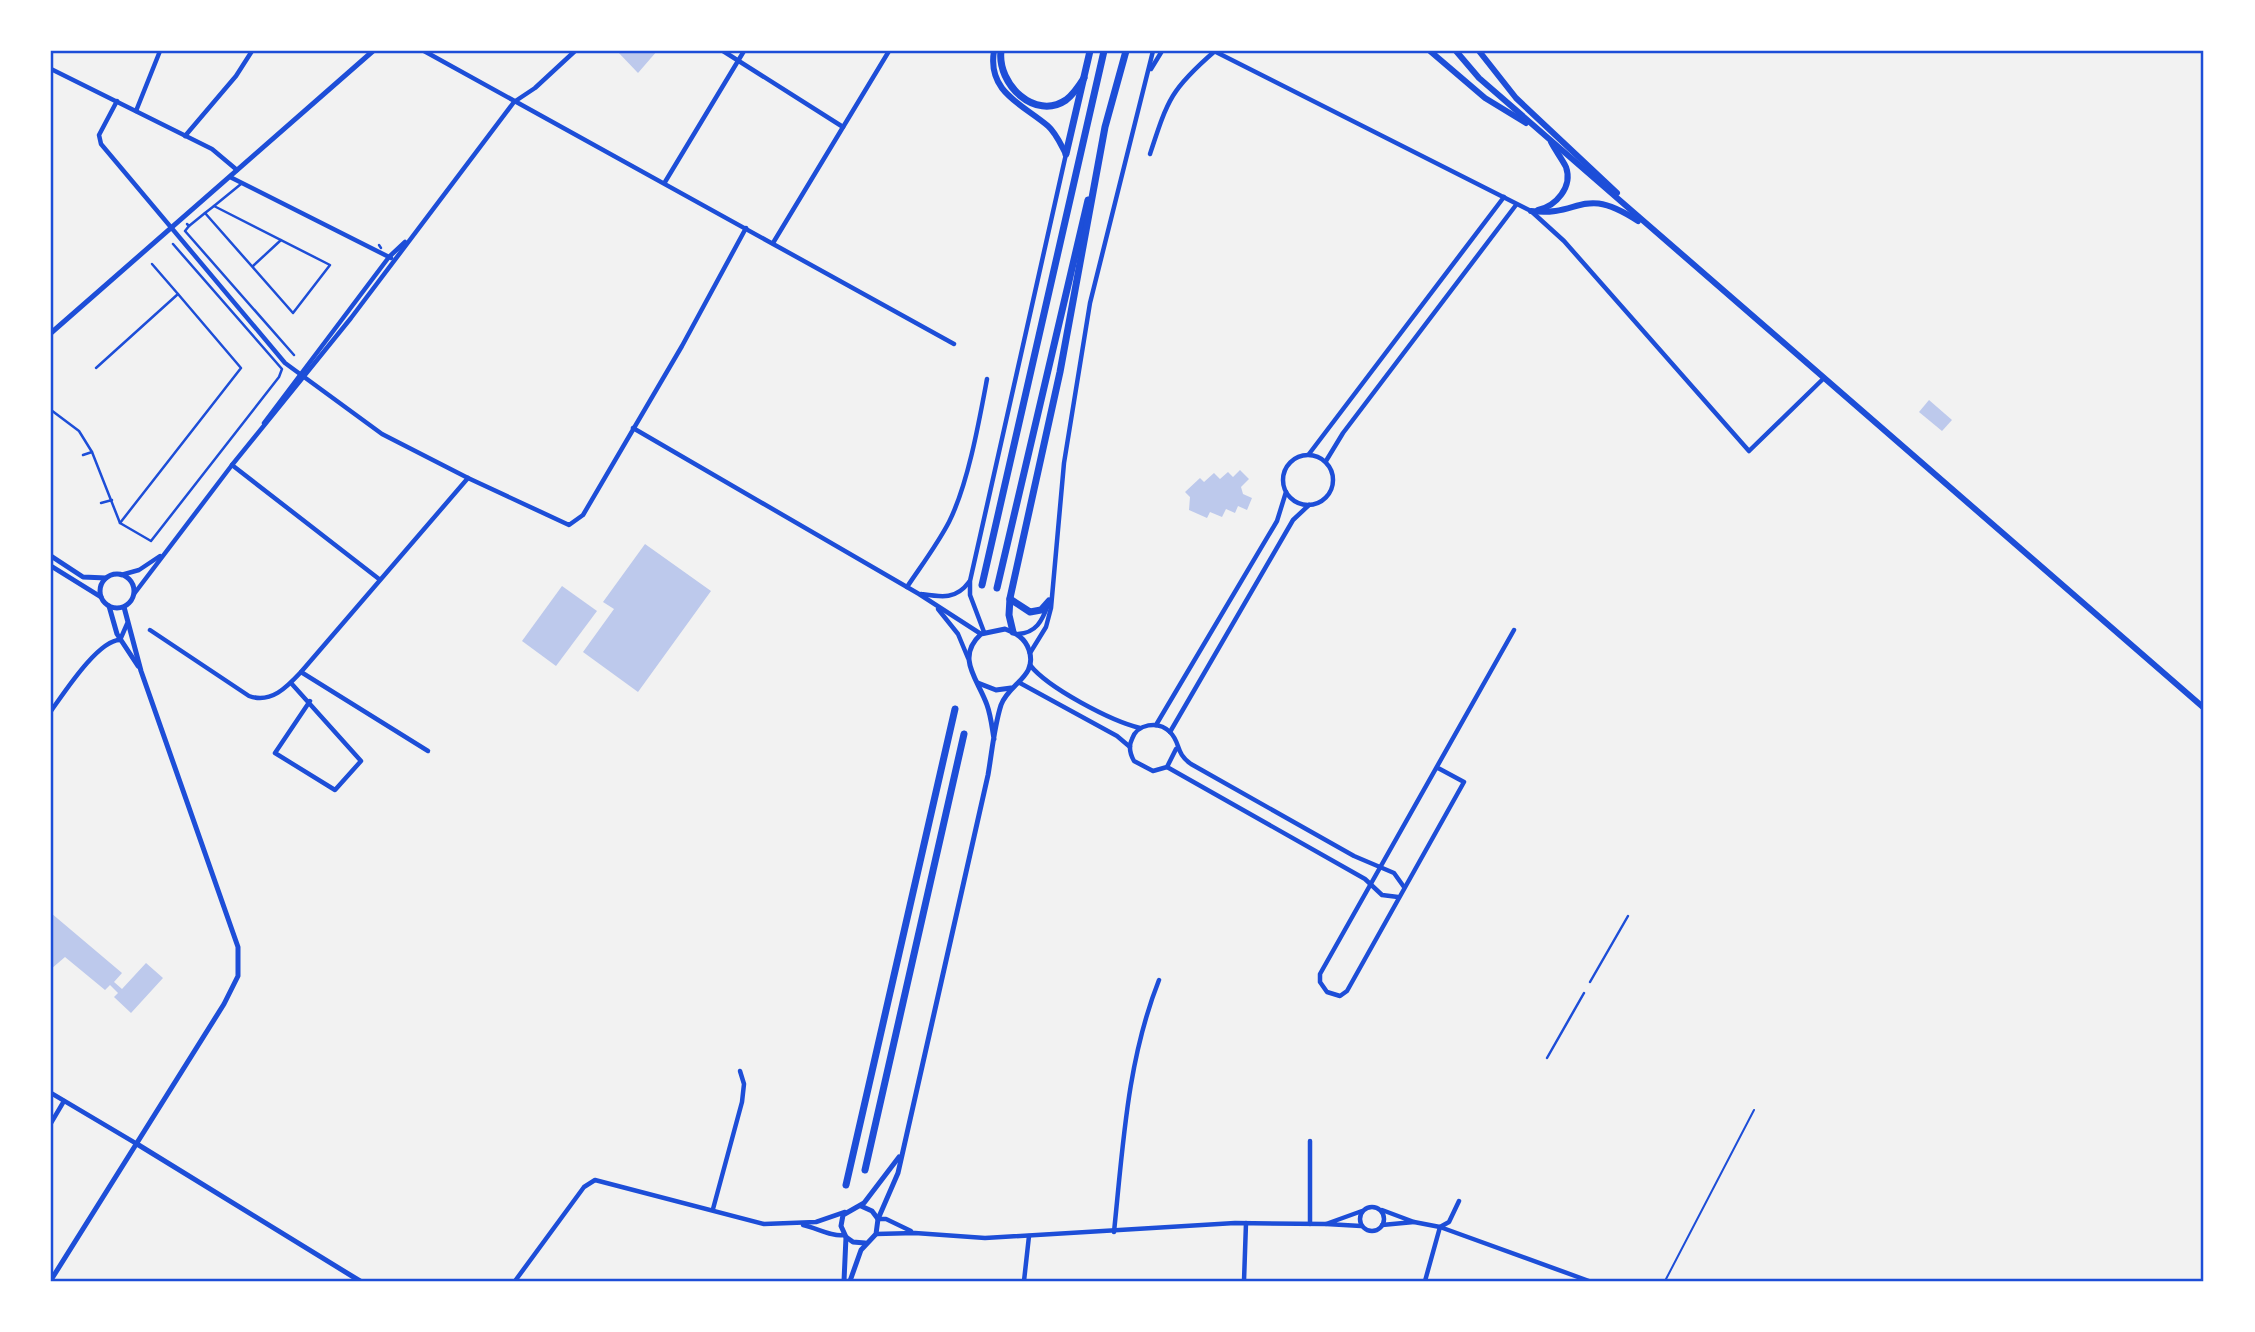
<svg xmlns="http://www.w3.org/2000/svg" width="2255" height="1332" viewBox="0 0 2255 1332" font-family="Karla,sans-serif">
	<rect width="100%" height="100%" fill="#f2f2f2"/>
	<!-- building -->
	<g fill="#bdc9ec">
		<path d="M 617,51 L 657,51 L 638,73 Z"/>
		<path d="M 1929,400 L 1952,420 L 1942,431 L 1919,412 Z"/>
		<path d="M 1240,470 L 1249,479 L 1241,487 L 1243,494 L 1252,498 L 1247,510 L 1238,506 L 1235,513 L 1226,509 L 1222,517 L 1210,512 L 1207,518 L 1189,510 L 1190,497 L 1185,492 L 1200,478 L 1204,482 L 1214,473 L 1220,479 L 1228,472 L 1233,477 Z"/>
		<path d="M 645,544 L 711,591 L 638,692 L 583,652 L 614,609 L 603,602 Z"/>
		<path d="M 562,586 L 597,611 L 556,666 L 522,641 Z"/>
		<path d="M 51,913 L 122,973 L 114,982 L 122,989 L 146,963 L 163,978 L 131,1013 L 114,997 L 118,993 L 110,985 L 105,990 L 65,957 L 51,969 Z"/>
	</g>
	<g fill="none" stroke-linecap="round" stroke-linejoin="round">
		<!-- path -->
		<path stroke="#1d4ed8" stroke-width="2" d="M 1665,1281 L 1754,1110"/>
		<!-- pedestrian -->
		<g stroke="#1d4ed8" stroke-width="2.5">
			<path d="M 214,206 L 330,265 L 293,313 L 205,213 Z"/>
			<path d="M 214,206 L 241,184"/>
			<path d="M 187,224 L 189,226 L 205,213"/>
			<path d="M 189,226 L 185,231 L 294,355"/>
			<path d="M 379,245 L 381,248"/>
			<path d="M 253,266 L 281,240"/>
			<path d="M 96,368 L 178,294 L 152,264"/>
			<path d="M 51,410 L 79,431 L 92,452 L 120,523 L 151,541 L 279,377 L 282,369 L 173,244"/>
			<path d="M 83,455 L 92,452"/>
			<path d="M 101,503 L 112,500"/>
			<path d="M 120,523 L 241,368 L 178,294"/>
			<path d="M 1590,982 L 1628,916"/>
			<path d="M 1547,1058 L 1584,993"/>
		</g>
		<!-- minor -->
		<g stroke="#1d4ed8" stroke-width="4.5">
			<path d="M 424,51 L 954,344"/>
			<path d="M 723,51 L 843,127"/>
			<path d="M 1214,51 L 1531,211 L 1564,241 L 1749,451 L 1823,379"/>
			<path d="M 51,69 L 212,149 L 237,170"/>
			<path d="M 1151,69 L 1162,51"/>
			<path d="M 117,101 L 99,135 L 101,144 L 285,363 L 382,434 L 468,478 L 569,525 L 583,515 L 682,346 L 746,228"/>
			<path d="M 136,111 L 160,51"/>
			<path d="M 185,136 L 236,76 L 252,51"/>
			<path d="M 1150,154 C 1168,99 1171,89 1215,51"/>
			<path d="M 230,177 L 391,258"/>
			<path d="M 665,182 L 744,51"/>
			<path d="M 773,243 L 889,51"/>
			<path d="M 264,423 L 389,257 L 405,242"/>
			<path d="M 633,428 L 919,594 L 981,634"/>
			<path d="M 1309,454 L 1504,197"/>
			<circle cx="1308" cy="480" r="25"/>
			<path d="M 1326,461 L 1343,433 L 1516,205"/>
			<path d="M 232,465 L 379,579"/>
			<path d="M 121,575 L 139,570 L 160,556"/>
			<path d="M 907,587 C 921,566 937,545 949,522 C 968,484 979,422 987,379"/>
			<path d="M 134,594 L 232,465 L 351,318 L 514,102 L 535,88 L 575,51"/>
			<path d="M 921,594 C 941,597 956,600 969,582"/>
			<path d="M 938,609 L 958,634 L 968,658"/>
			<path d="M 150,630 L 249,696 C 271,704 287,687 301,672 L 468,478"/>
			<path d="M 984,632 L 970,595 L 970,581 L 1066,154"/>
			<path d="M 1018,634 C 1036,633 1042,621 1048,605"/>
			<path d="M 1030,653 L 1046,627 L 1051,608 L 1064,463 L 1090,303 L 1153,51"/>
			<path d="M 1030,665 C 1048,688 1111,721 1140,728"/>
			<path d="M 301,672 L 428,751"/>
			<path d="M 291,683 L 361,761 L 335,790 L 275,753 L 310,701"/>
			<path d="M 1020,683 L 1117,736 L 1130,747"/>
			<path d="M 51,711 C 64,693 98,640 120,640 L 127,624"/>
			<path d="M 1156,725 L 1277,521 L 1286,492"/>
			<path d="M 1170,732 L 1293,520 L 1309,505"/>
			<path d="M 1176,749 L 1167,767 L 1153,771 L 1134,761 C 1130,754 1128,747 1132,739 C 1137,724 1158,720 1170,732 C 1181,743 1175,753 1191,764 L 1354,856 L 1394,873 L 1404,887"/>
			<path d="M 1167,767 L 1365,879 L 1382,895 L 1398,897"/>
			<path d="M 1438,768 L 1464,782 L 1347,991 L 1340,996 L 1327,992 L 1320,982 L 1320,974 L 1514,630"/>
			<path d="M 51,1093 L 137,1144"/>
			<path d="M 51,1123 L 64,1101"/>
			<path d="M 1310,1141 L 1310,1224"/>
			<circle cx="1372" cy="1219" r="12"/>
			<path d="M 713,1209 L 742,1102 L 744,1084 L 740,1071"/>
			<path d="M 1382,1210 L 1414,1222 L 1382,1225"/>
			<path d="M 878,1219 L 886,1219 L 911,1231"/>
			<path d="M 1414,1222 L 1440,1227 L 1589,1281"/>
			<path d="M 803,1225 C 817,1228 832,1237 844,1235"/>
			<path d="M 1361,1226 L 1326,1224 L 1362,1211"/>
			<path d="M 1114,1232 C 1123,1146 1127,1061 1159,980"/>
			<path d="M 876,1234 L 915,1233 L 985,1238 L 1235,1223 L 1326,1224"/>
			<path d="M 515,1281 L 584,1187 L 595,1180 L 764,1224 L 816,1222 L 845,1212"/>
			<path d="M 1024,1281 L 1029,1236"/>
			<path d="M 1244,1281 L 1246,1223"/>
			<path d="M 1425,1281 L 1440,1227 L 1449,1222 L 1459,1201"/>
		</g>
		<!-- tertiary -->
		<g stroke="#1d4ed8" stroke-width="5">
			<path d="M 51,333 L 373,51"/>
			<path d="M 51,556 L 83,577 L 106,578"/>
			<path d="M 51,566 L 101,597"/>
			<circle cx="117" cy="591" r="17"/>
			<path d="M 109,606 L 117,634 L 138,666"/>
			<path d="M 978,683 L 996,690 L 1011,688"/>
			<path d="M 137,1144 L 360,1281"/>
			<path d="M 861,1206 L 872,1211 L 878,1219"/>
			<path d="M 846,1237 L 853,1242 L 865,1243"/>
			<path d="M 51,1280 L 224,1004 L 238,976 L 238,947 L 141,671 L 124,607"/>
			<path d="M 844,1281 L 846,1237 L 841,1226 L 843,1215 L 864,1203 L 899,1157"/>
			<path d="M 850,1281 L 861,1250 L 876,1234 L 878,1219 L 898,1173 L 988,775 C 992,752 994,727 1001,705 C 1009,683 1038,677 1029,650 C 1025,638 1016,633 1005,629 L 981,634 C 955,658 978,679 987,705 C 991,716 992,728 994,739"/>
		</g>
		<!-- secondary -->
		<path stroke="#1d4ed8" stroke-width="6" d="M 994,51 C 987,92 1022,104 1048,126 C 1056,133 1061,145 1066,154"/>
		<!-- primary -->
		<g stroke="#1d4ed8" stroke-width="6">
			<path d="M 1430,51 L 1485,98 L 1526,123"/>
			<path d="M 1456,51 L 1479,78 L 2204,708"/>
			<path d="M 1479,51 L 1516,98 L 1617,193"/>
			<path d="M 1538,210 C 1556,206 1573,187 1566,167 C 1562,159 1555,150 1551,142"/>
			<path d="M 1531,211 C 1582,217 1581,184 1638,221"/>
		</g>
		<!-- motorway -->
		<g stroke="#1d4ed8" stroke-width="7">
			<path d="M 1001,51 C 997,84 1035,121 1066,100 C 1074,94 1079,86 1084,78"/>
			<path d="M 1066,154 L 1090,51"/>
			<path d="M 982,585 L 1104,51"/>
			<path d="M 997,588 L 1088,200"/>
			<path d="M 1010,599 L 1030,612 L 1041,610 L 1049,601"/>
			<path d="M 1013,632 L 1009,615 L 1010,598 L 1060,372 L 1105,127 L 1126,51"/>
			<path d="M 865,1170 L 964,734"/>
			<path d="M 846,1185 L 955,709"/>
		</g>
	</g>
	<!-- border -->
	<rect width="2255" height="1332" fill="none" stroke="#ffffff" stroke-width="105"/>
	<rect x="52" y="52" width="2150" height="1228" fill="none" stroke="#1d4ed8" stroke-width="2.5"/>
</svg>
